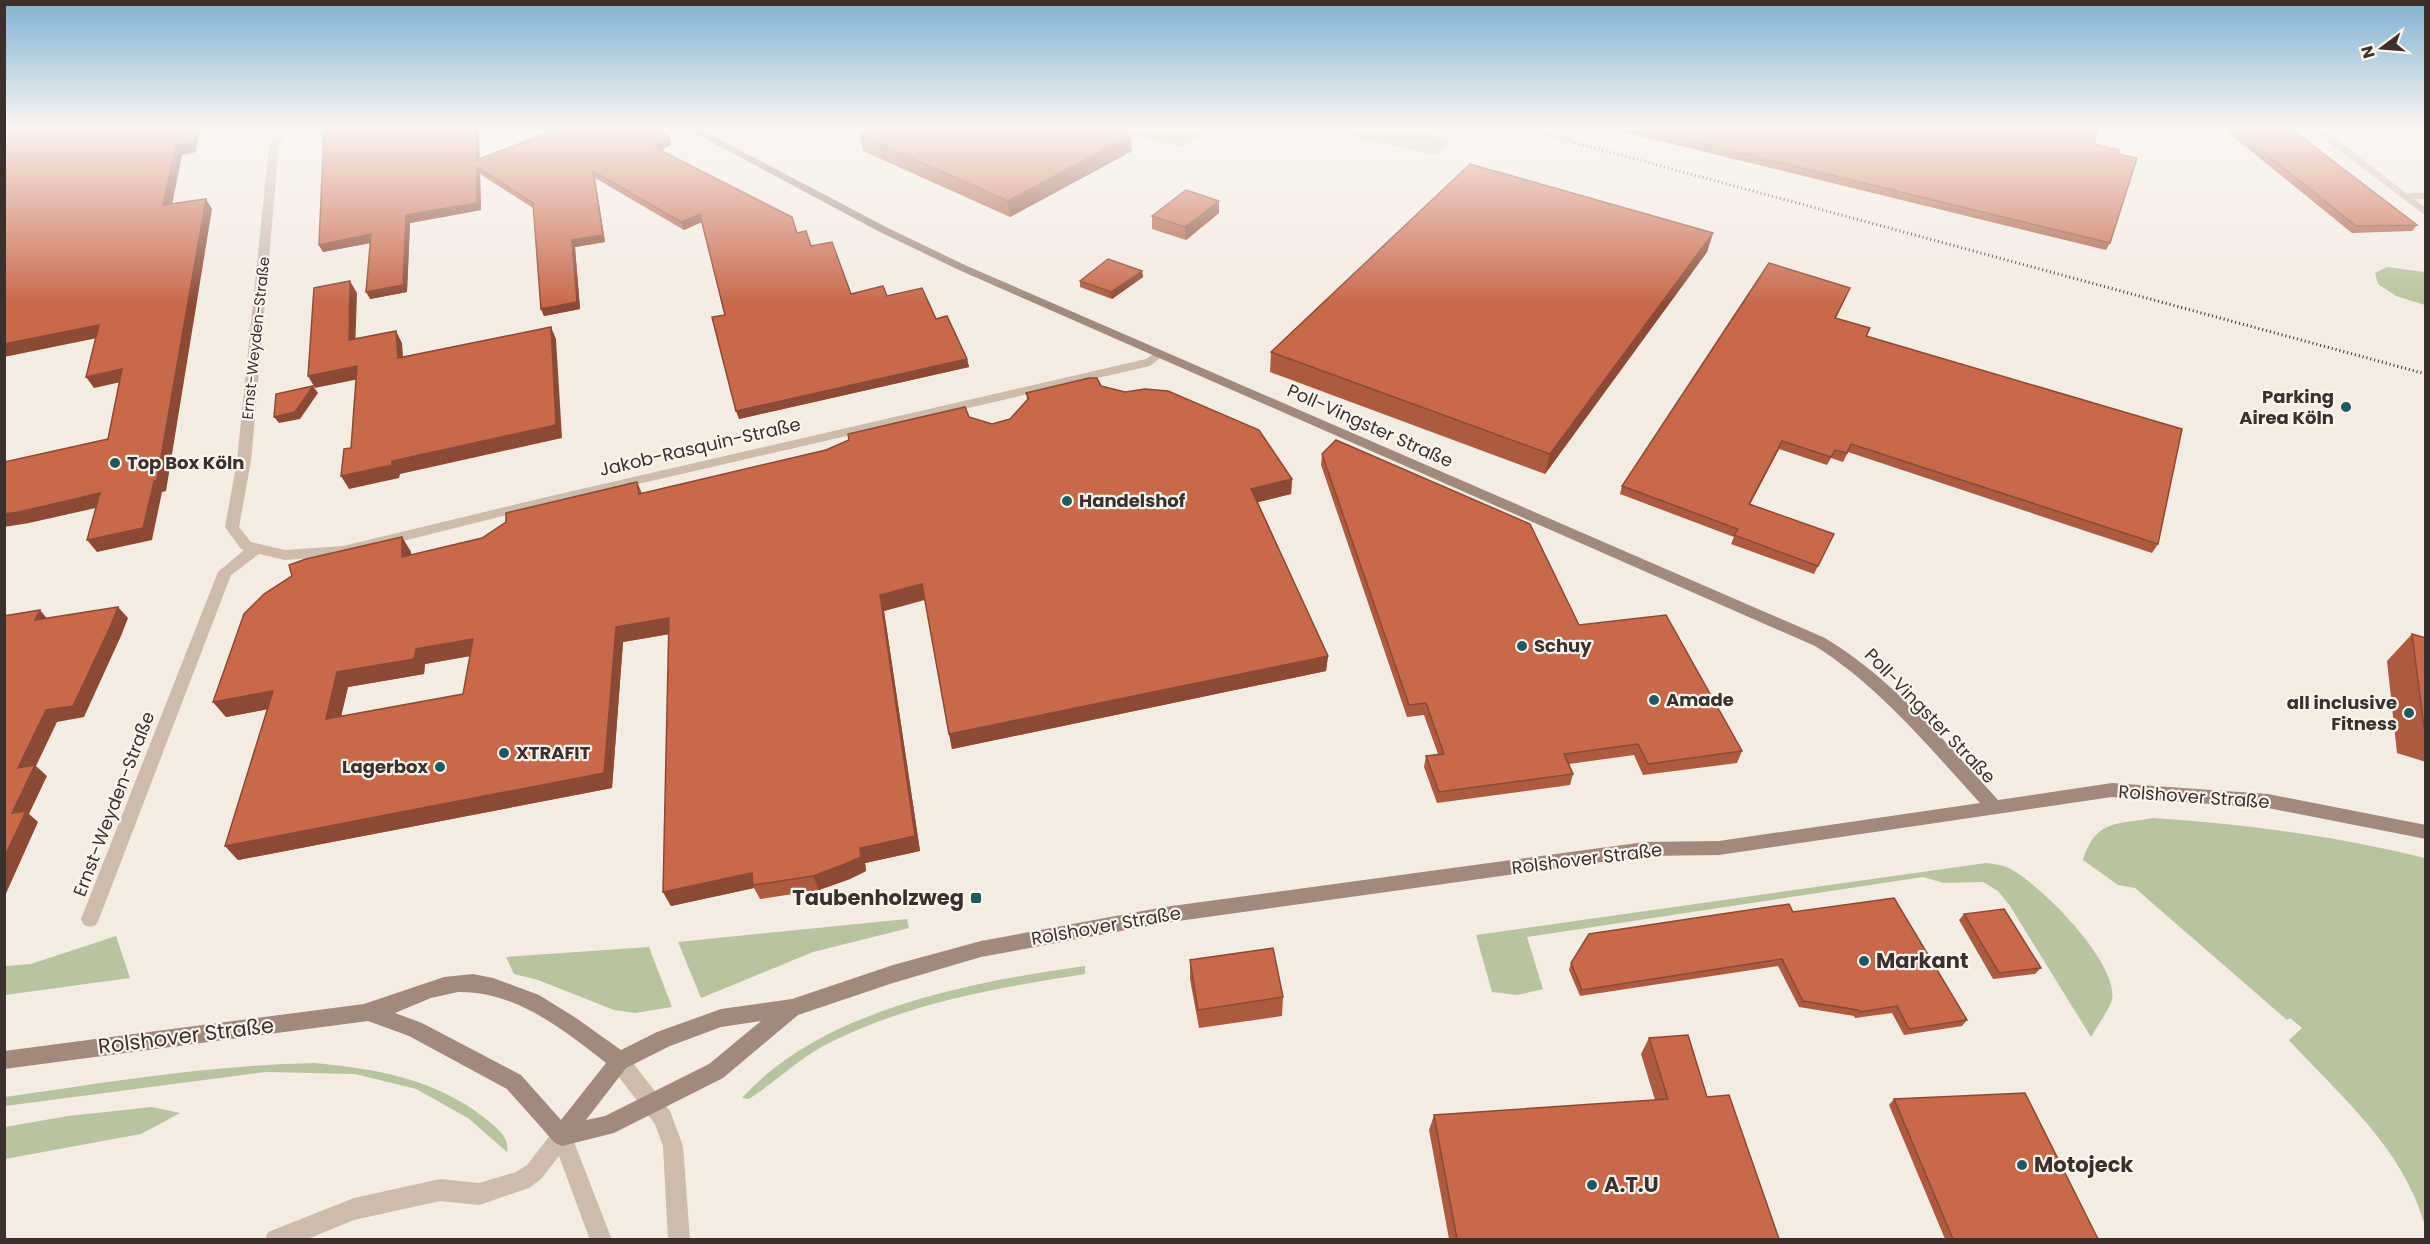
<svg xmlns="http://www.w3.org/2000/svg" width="2430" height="1244" viewBox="0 0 2430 1244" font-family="Poppins,sans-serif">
	<rect width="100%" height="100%" fill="#f4ebe1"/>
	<!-- green -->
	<g fill="#b8c4a0">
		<path d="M 1107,129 L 1212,129 L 1182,147 Z"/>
		<path d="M 1336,129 L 1412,129 L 1448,141 L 1438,155 L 1362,139 Z"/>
		<path d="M 2387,267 L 2425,272 L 2425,305 L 2396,296 L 2378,284 L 2375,273 Z"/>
		<path d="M 2153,818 C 2244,824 2337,836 2425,858 L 2425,1226 C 2404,1149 2341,1097 2289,1040 L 2302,1028 L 2290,1018 L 2287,1020 L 2135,888 L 2118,885 L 2083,860 C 2096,819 2116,825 2153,818 Z"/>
		<path d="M 1986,863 C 1994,864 2002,865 2009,868 C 2040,884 2119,963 2112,1000 C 2110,1008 2096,1028 2091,1037 L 2010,906 L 1998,891 L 1983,882 L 1944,883 L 1923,877 L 1527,937 L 1543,989 L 1517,995 L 1492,992 L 1476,935 Z"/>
		<path d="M 907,919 L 909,928 L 813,952 L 701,998 L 678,942 Z"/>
		<path d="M 116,936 L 130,978 L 5,995 L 5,966 L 31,964 Z"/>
		<path d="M 649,947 L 672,1007 L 635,1013 L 614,1010 L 538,980 L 514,974 L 506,957 Z"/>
		<path d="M 1085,966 L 1085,974 C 998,988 911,1002 831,1042 C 800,1057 777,1081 749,1099 L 742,1098 C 822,1009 972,982 1085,966 Z"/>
		<path d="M 315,1063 C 377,1069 436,1079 486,1119 C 496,1127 510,1137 507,1152 L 468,1118 L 416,1089 L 355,1074 L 266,1072 L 5,1106 L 5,1097 C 107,1082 211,1065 315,1063 Z"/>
		<path d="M 152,1107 L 180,1113 L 141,1134 L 5,1159 L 5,1127 L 68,1116 Z"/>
	</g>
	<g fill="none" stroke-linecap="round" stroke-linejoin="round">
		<!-- street -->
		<g fill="#cdbbac" fill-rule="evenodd">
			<path d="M 281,129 L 291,129 L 279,145 L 251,461 L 239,527 L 251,542 L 285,550 L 343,546 L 551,496 L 1146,359 L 1159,350 L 1165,354 L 1150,366 L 551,504 L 343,556 L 285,560 L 259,554 L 231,575 L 99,919 L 96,925 L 90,927 L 84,925 L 81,919 L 218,572 L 244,550 L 241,549 L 225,527 L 237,461 L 269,145 Z"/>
			<path d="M 2311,129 L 2323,129 L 2406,193 L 2426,193 L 2426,199 L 2414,199 L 2426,208 L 2426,216 Z"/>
			<path d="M 619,1052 L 626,1054 L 670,1111 L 683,1146 L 690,1240 L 668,1240 L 663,1146 L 655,1124 L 612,1068 L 609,1061 L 612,1054 Z"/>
			<path d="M 562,1126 L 569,1129 L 612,1240 L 590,1240 L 559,1156 L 541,1179 L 529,1188 L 479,1205 L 440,1201 L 354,1220 L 305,1240 L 265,1240 L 268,1232 L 354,1198 L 440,1179 L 479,1183 L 516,1172 L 527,1165 L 555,1129 Z"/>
		</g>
		<!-- secondary -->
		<path fill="#a18a7d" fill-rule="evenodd" d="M 687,129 L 700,129 L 888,228 L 967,266 L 1825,638 C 1894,680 1944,741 1998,800 L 2112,783 L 2268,794 L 2426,825 L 2426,839 L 2268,808 L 2112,797 L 1719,855 L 1645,856 L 1164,923 L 981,957 L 893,983 L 798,1015 L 723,1078 L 614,1133 L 562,1146 L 555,1143 L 507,1089 L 409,1036 L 368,1021 L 4,1069 L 4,1051 L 364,1004 L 444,977 L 473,974 L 493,978 L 539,995 L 576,1018 L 621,1050 L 657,1032 L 721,1009 L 792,999 L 893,965 L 981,941 L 1164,907 L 1645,842 L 1719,841 L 1980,803 C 1928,746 1880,687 1815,646 L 959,270 L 880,232 ZM 458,992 C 515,991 563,1029 606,1063 L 561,1120 L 521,1075 L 422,1023 L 395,1013 L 431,998 ZM 761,1021 L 709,1064 L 605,1116 L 586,1120 L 626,1068 L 670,1046 L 721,1027 Z"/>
		<!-- rail -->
		<path stroke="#3b302b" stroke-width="3" stroke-dasharray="1 3" stroke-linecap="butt" d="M 1525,129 L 2426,374"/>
	</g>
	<!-- wall -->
	<g fill="#ac5a40" fill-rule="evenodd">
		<path d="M 327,129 L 479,129 L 479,159 L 671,144 L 661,151 L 797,233 L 811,246 L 851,294 L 887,296 L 936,319 L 967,359 L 969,367 L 739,419 L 725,315 L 701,222 L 684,230 L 595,178 L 605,242 L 575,247 L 580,309 L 544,316 L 541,309 L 533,208 L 480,174 L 481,210 L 410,223 L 407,292 L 370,299 L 371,243 L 323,252 L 319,245 Z"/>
		<path d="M 1619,129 L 2098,129 L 2094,144 L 2118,154 L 2110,243 L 2106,250 L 1619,131 Z"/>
		<path d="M 2224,129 L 2291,129 L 2417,225 L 2412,231 L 2352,233 Z"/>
		<path d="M 860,135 L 1132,151 L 1010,217 L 863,151 Z"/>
		<path d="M 1219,201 L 1219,213 L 1186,240 L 1152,229 L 1152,216 Z"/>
		<path d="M 1713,233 L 1707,252 L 1545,474 L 1270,372 L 1271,352 Z"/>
		<path d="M 1142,271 L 1143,277 L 1112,299 L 1080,287 L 1080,281 Z"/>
		<path d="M 1847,295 L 1836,318 L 1870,328 L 1867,336 L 2158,544 L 2152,553 L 1848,452 L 1843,462 L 1831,458 L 1827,465 L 1779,449 L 1750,504 L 1834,534 L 1814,574 L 1731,544 L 1734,537 L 1620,494 L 1622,486 Z"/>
		<path d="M 1101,386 L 1292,479 L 1291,494 L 1258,502 L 1328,656 L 1326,671 L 952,749 L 925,600 L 884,611 L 920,851 L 865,863 L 866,871 L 850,879 L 819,890 L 760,899 L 754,888 L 671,906 L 663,892 L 669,634 L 623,642 L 612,788 L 238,860 L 225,846 L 268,709 L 226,717 L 213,702 L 402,537 L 411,552 L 411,555 L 482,538 L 637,482 L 642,493 L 969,417 L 992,424 L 1010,419 L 1027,400 L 1026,393 ZM 470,656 L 463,694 L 341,716 L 348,687 L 424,674 L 425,664 Z"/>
		<path d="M 1322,454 L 1579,625 L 1742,751 L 1737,763 L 1643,775 L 1634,755 L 1569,764 L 1573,774 L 1570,785 L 1437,803 L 1424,767 L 1426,756 L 1438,754 L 1424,715 L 1407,717 L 1321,465 Z"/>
		<path d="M 2412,634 L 2426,638 L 2426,762 L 2397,753 L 2387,661 Z"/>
		<path d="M 1793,912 L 1967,1020 L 1962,1026 L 1904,1035 L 1892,1013 L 1855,1018 L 1854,1016 L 1799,1007 L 1778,966 L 1580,996 L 1569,970 L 1571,963 Z"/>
		<path d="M 1964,914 L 2041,968 L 2035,974 L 1993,979 L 1959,920 Z"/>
		<path d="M 1190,960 L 1283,997 L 1282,1016 L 1199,1028 L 1190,979 Z"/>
		<path d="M 1649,1038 L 1707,1097 L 1779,1239 L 1449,1239 L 1429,1130 L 1434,1115 L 1655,1100 L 1641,1054 Z"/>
		<path d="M 1894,1099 L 2098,1239 L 1945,1239 L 1889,1105 Z"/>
	</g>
	<!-- shaded-wall -->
	<g fill="#8c4a34">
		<path d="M 192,129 L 200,129 L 196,152 L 182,155 L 170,215 L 163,205 L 176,145 Z"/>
		<path d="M 476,129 L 479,129 L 480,167 L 477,160 Z"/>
		<path d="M 1131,135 L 1132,151 L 1010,217 L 1008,201 Z"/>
		<path d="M 669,137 L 671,144 L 656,154 L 654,147 Z"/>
		<path d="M 477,167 L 480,174 L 481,210 L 410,223 L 407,292 L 370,299 L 366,292 L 406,215 Z"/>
		<path d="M 593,171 L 595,178 L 605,242 L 575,247 L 580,309 L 544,316 L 541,309 L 572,240 Z"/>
		<path d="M 206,199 L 212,209 L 166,491 L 162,492 L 152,540 L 97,552 L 87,540 Z"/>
		<path d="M 1219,201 L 1219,213 L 1186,240 L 1185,227 Z"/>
		<path d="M 700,214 L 702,222 L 684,230 L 681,222 Z"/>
		<path d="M 1713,233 L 1707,252 L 1545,474 L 1550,454 Z"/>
		<path d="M 371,234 L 375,242 L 323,252 L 319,245 Z"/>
		<path d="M 1142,271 L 1143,277 L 1112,299 L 1111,292 Z"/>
		<path d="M 350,281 L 357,293 L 355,352 L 349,340 Z"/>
		<path d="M 99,325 L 107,336 L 4,357 L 4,344 Z"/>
		<path d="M 551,327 L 556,339 L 562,438 L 400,474 L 399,478 L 349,489 L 341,476 Z"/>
		<path d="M 396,331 L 402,343 L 404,370 L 398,358 Z"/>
		<path d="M 967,359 L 969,367 L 739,419 L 736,411 Z"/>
		<path d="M 357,366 L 364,378 L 315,388 L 308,376 Z"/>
		<path d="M 122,369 L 130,380 L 94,388 L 86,377 Z"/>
		<path d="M 313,386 L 318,393 L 300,419 L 279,423 L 274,417 Z"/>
		<path d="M 1782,441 L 1779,449 L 1746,512 L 1749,504 Z"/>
		<path d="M 1292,479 L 1291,494 L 1251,504 L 1251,489 Z"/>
		<path d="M 100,493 L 109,505 L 29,523 L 4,527 L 4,514 Z"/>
		<path d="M 402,537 L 411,552 L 412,573 L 402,557 Z"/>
		<path d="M 922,584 L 926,599 L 884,611 L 920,851 L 865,863 L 866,871 L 850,879 L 819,890 L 813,876 L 880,595 Z"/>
		<path d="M 118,607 L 128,618 L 121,636 L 84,717 L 57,722 L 36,766 L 47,776 L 29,814 L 38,822 L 4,898 L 4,858 L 12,813 L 18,768 L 46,710 Z"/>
		<path d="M 40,610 L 50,622 L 35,620 Z"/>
		<path d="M 669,618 L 676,633 L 623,642 L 612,788 L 238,860 L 225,846 L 616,627 Z"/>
		<path d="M 473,639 L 482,654 L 425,664 L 424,674 L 348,687 L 337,734 L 326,719 L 337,672 L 416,649 Z"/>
		<path d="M 1328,656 L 1326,671 L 952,749 L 949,734 Z"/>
		<path d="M 273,691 L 285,706 L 226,717 L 213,702 Z"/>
		<path d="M 752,873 L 753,885 L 754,888 L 671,906 L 663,892 Z"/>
	</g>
	<!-- building -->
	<g fill="#c8694b" stroke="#8c4a34" stroke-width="1.5" fill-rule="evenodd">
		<path d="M 4,129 L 192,129 L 190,142 L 176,145 L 163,205 L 206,199 L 157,480 L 154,481 L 143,528 L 87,540 L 100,493 L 19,512 L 4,514 L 4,462 L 108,439 L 122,369 L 86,377 L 99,325 L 4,344 Z"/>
		<path d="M 327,129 L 476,129 L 477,160 L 557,129 L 655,129 L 669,137 L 654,147 L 792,217 L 797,233 L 806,231 L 811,246 L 832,242 L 851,294 L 883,286 L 887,296 L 922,288 L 936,319 L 947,316 L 967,359 L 736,411 L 712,317 L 725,315 L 700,214 L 681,222 L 593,171 L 603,235 L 572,240 L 577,302 L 541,309 L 533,203 L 477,167 L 477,203 L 406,215 L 403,285 L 366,292 L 371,234 L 319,245 L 324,130 Z"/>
		<path d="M 872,129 L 1071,129 L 1074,130 L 1076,129 L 1118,129 L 1131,135 L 1008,201 L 860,135 Z"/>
		<path d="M 1643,129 L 2098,129 L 2094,144 L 2119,150 L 2118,154 L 2137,158 L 2110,243 Z"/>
		<path d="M 2235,129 L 2291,129 L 2417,225 L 2356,226 Z"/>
		<path d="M 1470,164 L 1713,233 L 1550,454 L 1271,352 Z"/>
		<path d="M 1186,190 L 1219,201 L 1185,227 L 1152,216 Z"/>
		<path d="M 1108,259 L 1142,271 L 1111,292 L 1080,281 Z"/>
		<path d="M 1769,263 L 1850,288 L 1835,318 L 1870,328 L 1866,336 L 2182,429 L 2158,544 L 1851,444 L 1847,453 L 1835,450 L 1831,457 L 1782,441 L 1749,504 L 1834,534 L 1818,566 L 1734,535 L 1738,529 L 1622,486 Z"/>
		<path d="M 350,281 L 349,340 L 396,331 L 398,358 L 551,327 L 556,425 L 392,461 L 392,465 L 341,476 L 344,449 L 351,448 L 357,366 L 308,376 L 314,288 Z"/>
		<path d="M 1089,378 L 1097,378 L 1101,386 L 1125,392 L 1145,389 L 1168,391 L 1259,430 L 1292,479 L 1251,489 L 1328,656 L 949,734 L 922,584 L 880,595 L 915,836 L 860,848 L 861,857 L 845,864 L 813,876 L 753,885 L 752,873 L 663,892 L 669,618 L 616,627 L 604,773 L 225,846 L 273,691 L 213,702 L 244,614 L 264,594 L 292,576 L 289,565 L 306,559 L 402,537 L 402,557 L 482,538 L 506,522 L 506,513 L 637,482 L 639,494 L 826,450 L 849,440 L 848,434 L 965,407 L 969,417 L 992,424 L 1010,419 L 1029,398 L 1026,393 ZM 473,639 L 463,694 L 326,719 L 337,672 L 414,659 L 416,649 Z"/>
		<path d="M 313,386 L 295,412 L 274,417 L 276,394 Z"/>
		<path d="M 1336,440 L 1530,524 L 1579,625 L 1666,615 L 1742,751 L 1648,764 L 1638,744 L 1564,754 L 1573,774 L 1439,792 L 1426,756 L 1444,754 L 1426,703 L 1409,705 L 1322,454 Z"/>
		<path d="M 118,607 L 111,625 L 73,706 L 46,710 L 18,768 L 35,765 L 12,813 L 26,811 L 4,858 L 4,616 L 40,610 L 35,620 Z"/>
		<path d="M 2412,634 L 2426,638 L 2426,727 L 2424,727 Z"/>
		<path d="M 1894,898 L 1967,1020 L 1909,1029 L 1897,1006 L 1860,1012 L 1858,1010 L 1803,1001 L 1782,959 L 1582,990 L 1571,963 L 1589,934 L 1789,904 L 1793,912 Z"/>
		<path d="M 2004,909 L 2041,968 L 1999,973 L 1964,914 Z"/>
		<path d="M 1273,948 L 1283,997 L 1198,1010 L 1190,960 Z"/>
		<path d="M 1688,1035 L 1707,1097 L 1729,1095 L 1779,1239 L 1457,1239 L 1434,1115 L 1668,1099 L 1649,1038 Z"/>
		<path d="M 2025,1093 L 2098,1239 L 1953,1239 L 1894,1099 Z"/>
	</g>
	<!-- sky -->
	<linearGradient id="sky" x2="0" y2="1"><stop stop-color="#7eb2d2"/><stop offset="0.42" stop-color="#faf6f2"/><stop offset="1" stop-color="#faf6f2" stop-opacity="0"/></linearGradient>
	<rect width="2430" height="304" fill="url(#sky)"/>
	<!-- markers -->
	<g fill="#1f5a5e" stroke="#fbf5ee" stroke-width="2">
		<circle cx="2346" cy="407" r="6"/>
		<circle cx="115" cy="463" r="6"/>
		<circle cx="1067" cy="501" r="6"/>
		<circle cx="1522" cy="646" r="6"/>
		<circle cx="1654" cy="700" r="6"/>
		<circle cx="2409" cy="713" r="6"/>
		<circle cx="504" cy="753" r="6"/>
		<circle cx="440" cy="767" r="6"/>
		<rect x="970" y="892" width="12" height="12" rx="3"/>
		<circle cx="1864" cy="961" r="6"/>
		<circle cx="2022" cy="1165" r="6"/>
		<circle cx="1592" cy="1185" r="6"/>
	</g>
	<g text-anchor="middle" stroke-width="4.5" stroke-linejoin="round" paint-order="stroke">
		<!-- far-street labels -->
		<g font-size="15" fill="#3b302b" stroke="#fbf5ee">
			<text transform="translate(256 338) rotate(-84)" y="5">Ernst-Weyden-Straße</text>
		</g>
		<!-- poi labels -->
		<g font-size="18" font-weight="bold" fill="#3b302b" stroke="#fbf5ee" text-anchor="start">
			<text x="2334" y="403" text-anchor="end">Parking<tspan x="2334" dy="21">Airea Köln</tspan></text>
			<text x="127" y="469">Top Box Köln</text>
			<text x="1079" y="507">Handelshof</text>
			<text x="1534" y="652">Schuy</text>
			<text x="1666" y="706">Amade</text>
			<text x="2397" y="709" text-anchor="end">all inclusive<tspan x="2397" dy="21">Fitness</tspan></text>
			<text x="516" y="759">XTRAFIT</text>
			<text x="428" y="773" text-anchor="end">Lagerbox</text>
		</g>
		<!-- street labels -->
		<g font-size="18" fill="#3b302b" stroke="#fbf5ee">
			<text transform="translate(1370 426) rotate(24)" y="6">Poll-Vingster Straße</text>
			<text transform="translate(700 447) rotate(-13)" y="6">Jakob-Rasquin-Straße</text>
			<text transform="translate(1930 716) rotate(46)" y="6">Poll-Vingster Straße</text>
			<text transform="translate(2194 797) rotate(4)" y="6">Rolshover Straße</text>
			<text transform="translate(114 804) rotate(-69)" y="6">Ernst-Weyden-Straße</text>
			<text transform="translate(1587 859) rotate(-7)" y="6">Rolshover Straße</text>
			<text transform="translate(1106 926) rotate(-10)" y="6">Rolshover Straße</text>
		</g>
		<!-- near-poi labels -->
		<g font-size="21" font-weight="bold" fill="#3b302b" stroke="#fbf5ee" text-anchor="start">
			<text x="964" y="905" text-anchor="end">Taubenholzweg</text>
			<text x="1876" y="968">Markant</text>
			<text x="2034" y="1172">Motojeck</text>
			<text x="1604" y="1192">A.T.U</text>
		</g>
		<!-- near-street labels -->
		<g font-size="21" fill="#3b302b" stroke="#fbf5ee">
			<text transform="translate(186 1036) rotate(-7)" y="7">Rolshover Straße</text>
		</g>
	</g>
	<!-- border -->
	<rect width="2430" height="1244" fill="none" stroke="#3b302b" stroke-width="12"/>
	<!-- north arrow -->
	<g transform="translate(2382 48) rotate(254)" stroke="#fbf5ee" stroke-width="4.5" paint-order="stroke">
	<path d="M0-4.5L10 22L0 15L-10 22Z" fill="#3b302b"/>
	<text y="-9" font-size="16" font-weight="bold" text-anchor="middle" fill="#3b302b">N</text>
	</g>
</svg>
